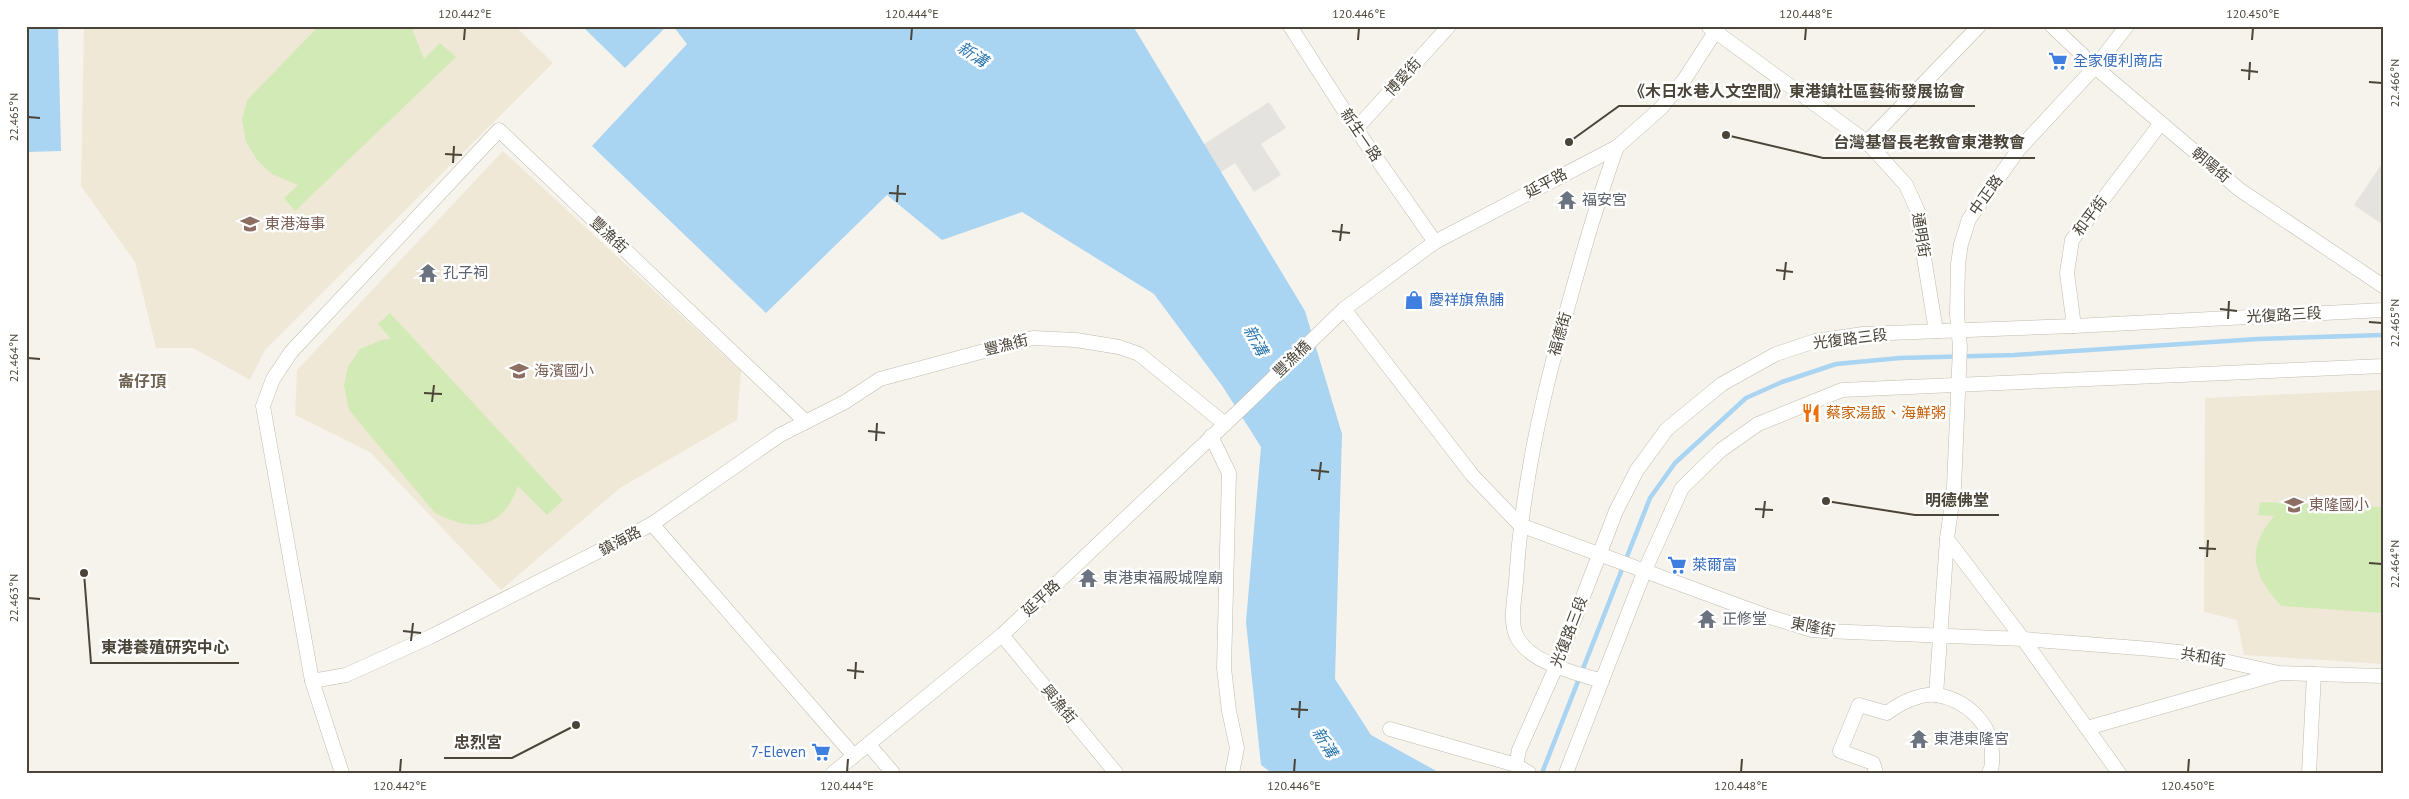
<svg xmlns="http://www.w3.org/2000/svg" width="2409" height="799" viewBox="0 0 2409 799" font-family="'PT Sans','Noto Sans TC',sans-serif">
	<rect width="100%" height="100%" fill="#f6f3ec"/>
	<!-- education -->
	<g fill="#efe8d6">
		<path d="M 84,26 L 515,26 L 553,63 L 265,350 L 250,380 L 193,348 L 156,348 L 135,262 L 81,186 Z"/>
		<path d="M 503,151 L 741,371 L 737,420 L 620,488 L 501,590 L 370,452 L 295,415 L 297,370 Z"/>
		<path d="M 2383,390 L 2383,664 L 2244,655 L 2237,620 L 2204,612 L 2205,398 Z"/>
	</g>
	<!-- green -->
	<g fill="#d2eab5">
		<path d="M 319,26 L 411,26 L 424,59 L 440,43 L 456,57 L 295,211 L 284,198 L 298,185 L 272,174 L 257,160 L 246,142 L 242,120 L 247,100 Z"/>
		<path d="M 390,313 L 563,500 L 547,515 L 518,486 C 502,529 475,533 435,513 L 349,410 L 344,385 L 348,367 L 360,349 L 381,340 L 391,339 L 378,324 Z"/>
		<path d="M 2260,502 L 2383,507 L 2383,613 L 2281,606 C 2253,574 2245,551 2274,516 L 2258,515 Z"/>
	</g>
	<!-- parking -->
	<g fill="#e5e3e0">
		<path d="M 1269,102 L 1286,128 L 1261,144 L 1281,175 L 1254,192 L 1235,163 L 1207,181 L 1190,153 Z"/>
		<path d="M 2383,162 L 2383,225 L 2354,205 Z"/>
	</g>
	<!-- water -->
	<g fill="#a9d4f2">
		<path d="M 26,26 L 58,26 L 61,151 L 26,152 Z"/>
		<path d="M 582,26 L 667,26 L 625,68 Z"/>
		<path d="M 673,26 L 1133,26 L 1305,311 L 1342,434 L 1335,679 L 1371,735 L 1440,773 L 1272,773 L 1261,765 L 1246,622 L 1261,447 L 1223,387 L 1154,294 L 1022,212 L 942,240 L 887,195 L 766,313 L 592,146 L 687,44 Z"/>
	</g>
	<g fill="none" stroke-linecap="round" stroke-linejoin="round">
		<!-- stream -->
		<path stroke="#a9d4f2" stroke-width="4.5" d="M 1542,773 L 1650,498 L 1675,463 L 1746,398 L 1782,382 L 1836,364 L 1900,358 L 2014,355 L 2258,339 L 2383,335"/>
		<!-- minor casing -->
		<g stroke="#c2bbae" stroke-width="15">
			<g id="minor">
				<path d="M 1290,26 L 1356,129 L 1435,242"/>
				<path d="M 2052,26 L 2095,67 L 2240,190 L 2383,286"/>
				<path d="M 1709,27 L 1867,142 L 1906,185 L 1920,216 L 1920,233 L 1936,331"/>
				<path d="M 1356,129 L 1449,26"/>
				<path d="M 1867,142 L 1979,26"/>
				<path d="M 1344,309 L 1473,476 L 1520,525 L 1767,616 L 1812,630 L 1825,631 L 2023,639 L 2151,649 L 2188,653 L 2279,673 L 2383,676"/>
				<path d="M 2074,326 L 2067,273 L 2072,240 L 2161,123"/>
				<path d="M 1211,436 L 1229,473 L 1224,668 L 1229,711 L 1237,748 L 1232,773"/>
				<path d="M 652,524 L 780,435 L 845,402 L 880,379 L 1033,338 L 1076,340 L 1119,347 L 1139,354 L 1225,424"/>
				<path d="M 1947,539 L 2023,639 L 2119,773"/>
				<path d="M 1002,635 L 1116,773"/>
				<path d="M 312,681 L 346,675 L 432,636 L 652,524 L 854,756"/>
				<path d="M 1602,681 C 1576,673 1530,663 1517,637 C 1509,622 1515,597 1516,581 C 1522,484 1543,392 1570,299 C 1584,248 1599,197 1617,147"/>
				<path d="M 1936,695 L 1947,539 L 1954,487 L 1960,347 L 1957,314 L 1958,264 L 1961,244 L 1969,219 L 2019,149 L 2095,67 L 2127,26"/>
				<path d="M 2087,728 L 2277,674"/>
				<path d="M 1390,729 L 1516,765"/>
				<path d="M 869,745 L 893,773"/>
				<path d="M 342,773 L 312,681 L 263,406 L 273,379 L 291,352 L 499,130 L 806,422"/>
				<path d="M 833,773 L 1002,635 L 1241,409 L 1344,309 L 1435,242 L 1617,147 L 1661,108 L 1684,80 L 1719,26"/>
				<path d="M 1529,773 L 1516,765 L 1519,750 L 1556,667 L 1616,511 L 1637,470 L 1667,429 L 1722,384 L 1776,354 L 1815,341 L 1863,334 L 2074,326 L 2383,310"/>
				<path d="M 1566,773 L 1645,570 L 1682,488 L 1721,450 L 1758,424 L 1842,390 L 2383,366"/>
				<path d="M 1876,773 L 1873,763 L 1840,751 L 1859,705 L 1887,713 C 1900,703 1920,693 1937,695 C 1966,700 1992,723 1992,754 C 1992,761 1993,767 1989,773"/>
				<path d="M 2309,773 L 2314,674"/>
			</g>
		</g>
		<!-- minor -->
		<use href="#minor" stroke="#fff" stroke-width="14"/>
	</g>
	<!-- ticks -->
	<path fill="none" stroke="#4b4439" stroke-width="2" d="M 464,40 L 465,28M 911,40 L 912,28M 1358,40 L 1359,28M 1805,40 L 1806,28M 2252,40 L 2253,28M 2241,70 L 2258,72M 2249,80 L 2250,62M 2369,82 L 2382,83M 28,117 L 40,118M 445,154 L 462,155M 453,163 L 454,146M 889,193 L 906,194M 897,202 L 898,185M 1332,231 L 1350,233M 1340,241 L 1342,224M 1776,270 L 1793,272M 1784,280 L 1786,262M 2220,309 L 2237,311M 2228,319 L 2229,301M 2369,322 L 2382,323M 28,358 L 40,359M 424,393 L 442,394M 432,402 L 434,385M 868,431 L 885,433M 876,441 L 877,423M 1311,470 L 1329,472M 1319,480 L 1321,462M 1755,509 L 1773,510M 1763,518 L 1765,501M 2199,548 L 2216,549M 2207,557 L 2208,540M 2369,563 L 2382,564M 28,598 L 40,599M 403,631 L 421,633M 411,641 L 413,623M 847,670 L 864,672M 855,679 L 856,662M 1291,709 L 1308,710M 1299,718 L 1300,701M 400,772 L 401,759M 847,772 L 848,759M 1294,772 L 1295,759M 1741,772 L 1742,759M 2188,772 L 2189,759"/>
	<!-- icons -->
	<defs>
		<g id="supermarket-bare" transform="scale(1.5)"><path d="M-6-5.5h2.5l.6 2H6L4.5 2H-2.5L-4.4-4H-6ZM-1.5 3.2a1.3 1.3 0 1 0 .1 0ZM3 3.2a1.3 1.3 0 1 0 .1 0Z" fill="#3f7fe0" stroke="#fff" stroke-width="2.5" paint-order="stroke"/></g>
		<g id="temple-bare" transform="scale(1.5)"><path d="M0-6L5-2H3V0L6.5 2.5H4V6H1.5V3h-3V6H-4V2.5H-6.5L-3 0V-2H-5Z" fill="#6b7280" stroke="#fff" stroke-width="2.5" paint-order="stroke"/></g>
		<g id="school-bare" transform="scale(1.5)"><path d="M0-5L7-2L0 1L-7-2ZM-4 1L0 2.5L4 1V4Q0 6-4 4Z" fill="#8d6e63" stroke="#fff" stroke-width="2.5" paint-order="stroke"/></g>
		<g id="shop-bare" transform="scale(1.5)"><path d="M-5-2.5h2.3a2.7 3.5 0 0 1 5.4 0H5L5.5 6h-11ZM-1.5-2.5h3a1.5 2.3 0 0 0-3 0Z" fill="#3f7fe0" stroke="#fff" stroke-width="2.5" paint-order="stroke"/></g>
		<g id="restaurant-bare" transform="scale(1.5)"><path d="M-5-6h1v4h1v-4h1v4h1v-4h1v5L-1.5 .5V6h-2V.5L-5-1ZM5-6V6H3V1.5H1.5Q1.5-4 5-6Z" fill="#e8710a" stroke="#fff" stroke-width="2.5" paint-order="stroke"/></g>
	</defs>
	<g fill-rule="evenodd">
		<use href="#supermarket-bare" x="2058" y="61"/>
		<use href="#temple-bare" x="1567" y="200"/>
		<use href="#school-bare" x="250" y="224"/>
		<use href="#temple-bare" x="428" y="273"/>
		<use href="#shop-bare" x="1414" y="300"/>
		<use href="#school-bare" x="519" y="371"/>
		<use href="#restaurant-bare" x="1811" y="413"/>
		<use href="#school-bare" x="2294" y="505"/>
		<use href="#supermarket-bare" x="1677" y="565"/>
		<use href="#temple-bare" x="1088" y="578"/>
		<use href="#temple-bare" x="1707" y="619"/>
		<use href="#temple-bare" x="1919" y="739"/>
		<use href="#supermarket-bare" x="821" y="752"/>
	</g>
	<g text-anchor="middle" stroke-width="5" stroke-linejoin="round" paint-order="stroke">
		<!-- shop labels -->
		<g font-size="15" fill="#366cbe" stroke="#fff" text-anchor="start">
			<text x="2073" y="66">全家便利商店</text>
			<text x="1429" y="305">慶祥旗魚脯</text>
			<text x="1692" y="570">萊爾富</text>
			<text x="806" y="757" text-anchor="end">7-Eleven</text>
		</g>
		<!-- street labels -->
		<g font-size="15" fill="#4b4439" stroke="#fff">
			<text transform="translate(1403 77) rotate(-48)" y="5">博愛街</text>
			<text transform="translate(1361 135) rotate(56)" y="5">新生一路</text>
			<text transform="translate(2211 165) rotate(40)" y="5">朝陽街</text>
			<text transform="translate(1546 183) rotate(-28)" y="5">延平路</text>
			<text transform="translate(1986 195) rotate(-54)" y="5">中正路</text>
			<text transform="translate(2090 216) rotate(-53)" y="5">和平街</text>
			<text transform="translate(609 235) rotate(43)" y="5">豐漁街</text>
			<text transform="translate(1921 235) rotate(81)" y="5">通明街</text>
			<text transform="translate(2284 315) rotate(-3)" y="5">光復路三段</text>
			<text transform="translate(1560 334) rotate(-74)" y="5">福德街</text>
			<text transform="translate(1850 339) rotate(-7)" y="5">光復路三段</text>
			<text transform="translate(1006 345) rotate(-14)" y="5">豐漁街</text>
			<text transform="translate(1292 359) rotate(-44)" y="5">豐漁橋</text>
			<text transform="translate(620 541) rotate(-28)" y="5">鎮海路</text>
			<text transform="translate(1041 598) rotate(-43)" y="5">延平路</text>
			<text transform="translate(1813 627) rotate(11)" y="5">東隆街</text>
			<text transform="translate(1569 632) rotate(-69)" y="5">光復路三段</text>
			<text transform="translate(2203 657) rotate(10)" y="5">共和街</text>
			<text transform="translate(1059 704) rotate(50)" y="5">興漁街</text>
		</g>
		<!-- worship labels -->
		<g font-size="15" fill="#5b616d" stroke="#fff" text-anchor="start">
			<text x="1582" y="205">福安宮</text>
			<text x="443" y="278">孔子祠</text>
			<text x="1103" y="583">東港東福殿城隍廟</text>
			<text x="1722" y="624">正修堂</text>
			<text x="1934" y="744">東港東隆宮</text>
		</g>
		<!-- education labels -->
		<g font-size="15" fill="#785e54" stroke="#fff" text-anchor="start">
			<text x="265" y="229">東港海事</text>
			<text x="534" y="376">海濱國小</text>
			<text x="2309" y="510">東隆國小</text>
		</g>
		<!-- food labels -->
		<g font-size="15" fill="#c56008" stroke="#fff" text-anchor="start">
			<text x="1826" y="418">蔡家湯飯、海鮮粥</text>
		</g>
		<!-- water labels -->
		<g font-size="16" font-style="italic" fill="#2e7ab2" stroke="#fff">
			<text transform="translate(973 54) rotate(33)" y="6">新溝</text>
			<text transform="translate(1256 340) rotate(62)" y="6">新溝</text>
			<text transform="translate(1325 742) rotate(58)" y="6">新溝</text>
		</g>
		<!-- neighbourhood labels -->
		<g font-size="16" font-weight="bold" fill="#6e6250" stroke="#fff">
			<text x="142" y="387">崙仔頂</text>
		</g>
	</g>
	<!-- callouts -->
	<path fill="none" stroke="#4b4439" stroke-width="2" d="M1569 142L1619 106H1975M1726 135L1823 158H2035M1826 501L1915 515H1999M84 573L91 663H239M576 725L512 758H444"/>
	<g fill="#4b4439" stroke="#fff" stroke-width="2">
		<circle cx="1569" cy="142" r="5"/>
		<circle cx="1726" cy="135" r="5"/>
		<circle cx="1826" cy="501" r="5"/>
		<circle cx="84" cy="573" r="5"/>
		<circle cx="576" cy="725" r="5"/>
	</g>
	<g font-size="16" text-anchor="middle" font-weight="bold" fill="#4b4439" stroke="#fff" stroke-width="5" stroke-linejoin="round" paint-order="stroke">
		<text x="1797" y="97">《木日水巷人文空間》東港鎮社區藝術發展協會</text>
		<text x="1929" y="148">台灣基督長老教會東港教會</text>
		<text x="1957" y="506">明德佛堂</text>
		<text x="165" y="653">東港養殖研究中心</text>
		<text x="478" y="748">忠烈宮</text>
	</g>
	<!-- border -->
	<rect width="2409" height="799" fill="none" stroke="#ffffff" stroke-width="55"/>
	<rect x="28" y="28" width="2354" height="744" fill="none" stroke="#4b4439" stroke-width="2"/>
	<g font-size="12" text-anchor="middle" fill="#4b4439">
		<text x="465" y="18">120.442°E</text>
		<text x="912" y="18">120.444°E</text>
		<text x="1359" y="18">120.446°E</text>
		<text x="1806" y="18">120.448°E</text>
		<text x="2253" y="18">120.450°E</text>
		<text transform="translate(2395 83) rotate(-90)" y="4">22.466°N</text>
		<text transform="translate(14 117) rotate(-90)" y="4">22.465°N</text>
		<text transform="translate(2395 323) rotate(-90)" y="4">22.465°N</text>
		<text transform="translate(14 358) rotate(-90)" y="4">22.464°N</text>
		<text transform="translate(2395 564) rotate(-90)" y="4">22.464°N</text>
		<text transform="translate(14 598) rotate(-90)" y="4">22.463°N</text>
		<text x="400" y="790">120.442°E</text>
		<text x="847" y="790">120.444°E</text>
		<text x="1294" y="790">120.446°E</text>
		<text x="1741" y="790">120.448°E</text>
		<text x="2188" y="790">120.450°E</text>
	</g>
</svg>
